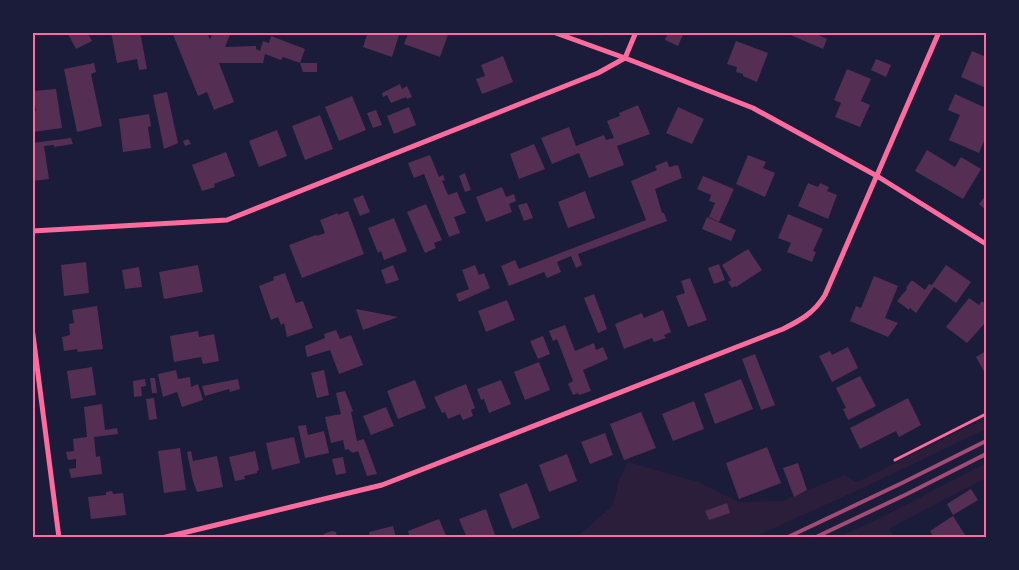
<svg xmlns="http://www.w3.org/2000/svg" width="1019" height="570" viewBox="0 0 1019 570" font-family="Overpass,sans-serif">
	<rect width="100%" height="100%" fill="#1b1b3a"/>
	<!-- green -->
	<g fill="#2a1e3b">
		<path d="M 986,418 L 986,429 L 863,488 L 754,537 L 576,538 L 613,505 L 619,480 L 628,462 L 698,482 L 739,502 L 783,501 L 844,475 L 857,482 Z"/>
		<path d="M 986,463 L 986,478 L 890,528 L 893,537 L 839,537 L 884,516 Z"/>
	</g>
	<!-- building -->
	<g fill="#542f53">
		<path d="M 67,32 L 87,32 L 92,41 L 76,49 Z"/>
		<path d="M 111,32 L 140,32 L 147,69 L 139,70 L 137,59 L 117,63 Z"/>
		<path d="M 172,32 L 207,32 L 210,40 L 213,32 L 231,32 L 225,47 L 256,46 L 256,49 L 260,51 L 263,41 L 269,43 L 271,36 L 305,49 L 300,63 L 283,57 L 281,60 L 265,54 L 263,63 L 219,63 L 234,102 L 214,110 L 207,92 L 198,96 Z"/>
		<path d="M 368,32 L 400,32 L 392,57 L 363,47 Z"/>
		<path d="M 409,32 L 449,32 L 440,57 L 404,44 Z"/>
		<path d="M 668,32 L 684,32 L 678,46 L 665,40 Z"/>
		<path d="M 784,32 L 812,32 L 827,39 L 823,49 Z"/>
		<path d="M 736,41 L 768,53 L 757,82 L 743,76 L 743,74 L 736,72 L 737,67 L 727,64 Z"/>
		<path d="M 972,51 L 986,57 L 986,88 L 961,77 Z"/>
		<path d="M 503,56 L 513,82 L 482,94 L 476,79 L 485,76 L 481,65 Z"/>
		<path d="M 876,59 L 891,65 L 886,77 L 871,70 Z"/>
		<path d="M 94,63 L 96,72 L 91,74 L 102,126 L 77,132 L 64,69 Z"/>
		<path d="M 300,63 L 317,63 L 317,72 L 303,72 Z"/>
		<path d="M 847,69 L 871,79 L 861,101 L 870,105 L 860,127 L 835,117 L 841,103 L 834,100 Z"/>
		<path d="M 400,84 L 402,89 L 407,86 L 412,97 L 407,99 L 406,97 L 391,103 L 387,95 L 383,97 L 382,93 Z"/>
		<path d="M 56,89 L 62,128 L 33,132 L 32,111 L 36,111 L 33,91 Z"/>
		<path d="M 167,92 L 178,143 L 164,149 L 153,95 Z"/>
		<path d="M 955,94 L 986,108 L 986,136 L 979,153 L 949,140 L 960,115 L 948,110 Z"/>
		<path d="M 352,96 L 366,130 L 339,141 L 325,107 Z"/>
		<path d="M 638,105 L 650,134 L 617,146 L 624,165 L 589,178 L 579,153 L 552,164 L 541,138 L 569,127 L 576,146 L 604,135 L 606,140 L 614,138 L 607,121 L 620,116 L 619,113 Z"/>
		<path d="M 409,107 L 416,125 L 394,134 L 387,116 Z"/>
		<path d="M 678,107 L 704,119 L 692,144 L 666,133 Z"/>
		<path d="M 376,110 L 382,125 L 373,128 L 367,113 Z"/>
		<path d="M 149,114 L 151,126 L 148,127 L 151,148 L 123,152 L 119,119 Z"/>
		<path d="M 320,115 L 333,149 L 305,160 L 292,126 Z"/>
		<path d="M 277,130 L 287,156 L 259,167 L 249,141 Z"/>
		<path d="M 71,138 L 73,144 L 54,147 L 54,145 L 44,146 L 49,179 L 32,181 L 32,143 Z"/>
		<path d="M 188,139 L 191,144 L 185,146 L 183,141 Z"/>
		<path d="M 534,144 L 545,169 L 519,179 L 510,154 Z"/>
		<path d="M 927,150 L 955,167 L 961,157 L 981,169 L 963,199 L 915,171 Z"/>
		<path d="M 226,152 L 235,176 L 214,184 L 215,187 L 202,191 L 192,165 Z"/>
		<path d="M 430,155 L 439,177 L 443,175 L 445,180 L 442,181 L 448,195 L 457,192 L 466,213 L 454,217 L 460,233 L 449,237 L 424,174 L 414,178 L 408,163 Z"/>
		<path d="M 748,155 L 766,162 L 763,168 L 775,173 L 765,197 L 736,184 Z"/>
		<path d="M 667,161 L 669,167 L 678,165 L 682,178 L 655,189 L 662,213 L 664,213 L 667,221 L 578,254 L 582,265 L 576,268 L 571,256 L 557,262 L 561,272 L 547,278 L 544,272 L 509,286 L 501,266 L 515,260 L 519,269 L 646,220 L 631,181 L 657,170 L 655,166 Z"/>
		<path d="M 465,173 L 471,190 L 465,192 L 459,176 Z"/>
		<path d="M 703,176 L 734,189 L 719,222 L 709,217 L 715,203 L 709,201 L 711,195 L 697,189 Z"/>
		<path d="M 808,183 L 818,187 L 820,183 L 829,187 L 827,191 L 837,195 L 828,219 L 798,206 Z"/>
		<path d="M 502,187 L 506,197 L 514,194 L 516,201 L 509,204 L 512,212 L 486,222 L 476,197 Z"/>
		<path d="M 585,191 L 595,218 L 568,228 L 558,202 Z"/>
		<path d="M 363,195 L 370,212 L 360,216 L 353,199 Z"/>
		<path d="M 986,195 L 986,210 L 979,204 Z"/>
		<path d="M 527,203 L 533,218 L 524,221 L 518,205 Z"/>
		<path d="M 426,204 L 442,240 L 434,243 L 436,248 L 425,253 L 407,212 Z"/>
		<path d="M 348,211 L 364,254 L 302,278 L 289,245 L 316,235 L 317,236 L 325,233 L 320,220 L 338,213 L 338,215 Z"/>
		<path d="M 788,214 L 823,229 L 813,251 L 816,252 L 812,262 L 787,252 L 791,243 L 778,238 Z"/>
		<path d="M 707,217 L 736,230 L 731,241 L 702,229 Z"/>
		<path d="M 394,218 L 407,251 L 384,260 L 381,251 L 378,253 L 368,228 Z"/>
		<path d="M 748,249 L 762,270 L 736,287 L 735,286 L 732,288 L 728,282 L 731,280 L 722,265 Z"/>
		<path d="M 86,262 L 89,293 L 64,296 L 61,265 Z"/>
		<path d="M 719,264 L 725,280 L 714,284 L 708,268 Z"/>
		<path d="M 198,265 L 203,292 L 164,299 L 159,272 Z"/>
		<path d="M 393,265 L 399,280 L 386,284 L 381,270 Z"/>
		<path d="M 475,265 L 479,275 L 484,273 L 490,288 L 459,302 L 456,294 L 469,289 L 462,270 Z"/>
		<path d="M 946,265 L 971,282 L 956,303 L 934,287 L 916,313 L 910,308 L 909,310 L 897,301 L 907,289 L 906,288 L 911,281 L 913,281 L 925,290 L 929,284 L 932,285 Z"/>
		<path d="M 139,267 L 142,287 L 125,289 L 122,270 Z"/>
		<path d="M 285,273 L 296,303 L 303,301 L 313,328 L 287,337 L 284,323 L 281,325 L 278,317 L 271,320 L 259,286 L 274,280 L 273,277 Z"/>
		<path d="M 874,276 L 898,286 L 885,318 L 898,323 L 888,337 L 850,321 L 856,306 L 861,308 Z"/>
		<path d="M 690,278 L 707,320 L 688,327 L 676,296 L 685,293 L 681,281 Z"/>
		<path d="M 594,294 L 607,329 L 598,333 L 584,298 Z"/>
		<path d="M 969,298 L 979,305 L 982,301 L 986,305 L 986,322 L 967,343 L 946,327 Z"/>
		<path d="M 507,300 L 515,320 L 486,332 L 478,311 Z"/>
		<path d="M 97,306 L 103,349 L 78,352 L 77,349 L 64,351 L 62,337 L 70,335 L 69,324 L 74,323 L 72,310 Z"/>
		<path d="M 356,309 L 398,317 L 363,330 Z"/>
		<path d="M 663,310 L 671,332 L 664,335 L 666,338 L 654,342 L 652,338 L 624,349 L 615,324 L 642,313 L 644,318 Z"/>
		<path d="M 565,325 L 575,351 L 594,343 L 596,350 L 603,347 L 608,359 L 583,370 L 591,391 L 579,395 L 578,393 L 573,395 L 568,384 L 573,381 L 557,339 L 553,341 L 549,331 Z"/>
		<path d="M 336,330 L 340,339 L 351,335 L 363,365 L 339,374 L 330,350 L 307,357 L 305,346 L 325,338 L 324,334 Z"/>
		<path d="M 198,331 L 199,337 L 214,334 L 219,361 L 203,364 L 201,357 L 174,362 L 170,336 Z"/>
		<path d="M 543,336 L 550,354 L 538,359 L 530,341 Z"/>
		<path d="M 848,347 L 858,368 L 832,382 L 819,356 L 830,351 L 832,355 Z"/>
		<path d="M 986,347 L 986,375 L 976,357 L 986,351 L 984,349 Z"/>
		<path d="M 755,354 L 775,405 L 761,410 L 742,359 Z"/>
		<path d="M 539,362 L 550,390 L 525,400 L 514,372 Z"/>
		<path d="M 92,367 L 96,395 L 71,399 L 67,371 Z"/>
		<path d="M 176,370 L 178,379 L 190,377 L 191,387 L 198,384 L 203,400 L 182,407 L 177,392 L 163,397 L 158,374 Z"/>
		<path d="M 324,370 L 329,395 L 317,398 L 311,373 Z"/>
		<path d="M 860,376 L 876,406 L 848,420 L 843,409 L 846,408 L 836,388 Z"/>
		<path d="M 150,378 L 155,378 L 157,393 L 152,393 Z"/>
		<path d="M 145,379 L 146,386 L 141,387 L 142,396 L 134,397 L 133,381 Z"/>
		<path d="M 238,379 L 240,389 L 230,392 L 229,389 L 205,396 L 202,386 Z"/>
		<path d="M 741,379 L 753,409 L 715,424 L 704,394 Z"/>
		<path d="M 415,380 L 426,408 L 398,419 L 387,391 Z"/>
		<path d="M 501,380 L 511,404 L 489,413 L 484,399 L 481,400 L 477,389 Z"/>
		<path d="M 466,384 L 475,408 L 471,410 L 473,416 L 463,420 L 460,414 L 448,419 L 445,412 L 442,413 L 434,397 Z"/>
		<path d="M 345,391 L 353,411 L 351,412 L 357,441 L 364,439 L 377,474 L 367,476 L 358,451 L 353,453 L 350,451 L 348,449 L 345,450 L 343,440 L 331,443 L 325,417 L 341,414 L 336,393 Z"/>
		<path d="M 154,398 L 157,419 L 149,420 L 146,399 Z"/>
		<path d="M 908,398 L 921,425 L 899,437 L 896,431 L 860,449 L 850,428 Z"/>
		<path d="M 694,401 L 704,429 L 673,441 L 662,414 Z"/>
		<path d="M 102,404 L 105,430 L 117,428 L 118,434 L 94,437 L 96,457 L 100,456 L 102,474 L 71,478 L 69,469 L 76,468 L 76,459 L 68,460 L 66,452 L 74,451 L 73,439 L 87,437 L 84,407 Z"/>
		<path d="M 386,407 L 394,426 L 371,435 L 363,416 Z"/>
		<path d="M 641,412 L 656,448 L 624,460 L 610,424 Z"/>
		<path d="M 306,425 L 308,435 L 324,431 L 329,453 L 305,458 L 298,426 Z"/>
		<path d="M 605,433 L 613,455 L 590,464 L 581,442 Z"/>
		<path d="M 294,437 L 300,463 L 272,470 L 266,443 Z"/>
		<path d="M 767,447 L 781,483 L 739,499 L 726,463 Z"/>
		<path d="M 180,448 L 186,490 L 164,493 L 158,451 Z"/>
		<path d="M 191,451 L 193,461 L 217,456 L 223,487 L 197,492 L 193,481 L 187,452 Z"/>
		<path d="M 255,451 L 259,470 L 257,471 L 257,473 L 244,476 L 245,479 L 235,481 L 229,457 Z"/>
		<path d="M 567,454 L 577,481 L 549,492 L 539,465 Z"/>
		<path d="M 343,457 L 346,473 L 336,475 L 332,459 Z"/>
		<path d="M 798,463 L 807,490 L 794,497 L 783,468 Z"/>
		<path d="M 527,483 L 540,518 L 512,529 L 499,494 Z"/>
		<path d="M 971,489 L 978,500 L 953,515 L 947,504 Z"/>
		<path d="M 112,491 L 113,494 L 123,493 L 126,515 L 91,519 L 88,497 L 106,495 L 106,492 Z"/>
		<path d="M 727,503 L 730,513 L 709,520 L 705,511 Z"/>
		<path d="M 486,509 L 496,538 L 467,538 L 459,519 Z"/>
		<path d="M 953,516 L 967,538 L 934,538 L 930,531 Z"/>
		<path d="M 439,519 L 447,538 L 410,538 L 408,531 Z"/>
		<path d="M 393,526 L 396,538 L 370,538 L 369,532 Z"/>
		<path d="M 332,531 L 336,532 L 337,538 L 323,538 L 323,535 L 326,533 Z"/>
	</g>
	<g fill="none" stroke-linecap="round" stroke-linejoin="round">
		<!-- path -->
		<path stroke="#ff6b9d" stroke-width="3" d="M 895,460 L 986,414"/>
		<!-- minor -->
		<g stroke="#ff6b9d" stroke-width="5">
			<path d="M 553,32 L 625,58 L 753,108 L 877,176 L 986,244"/>
			<path d="M 32,231 L 227,220 L 598,73 L 625,58 L 636,32"/>
			<path d="M 32,327 L 59,538"/>
			<path d="M 162,538 L 382,485 L 783,329 C 801,320 814,313 825,295 L 939,32"/>
		</g>
		<!-- rail -->
		<g stroke="#a44b75" stroke-width="4">
			<path d="M 786,538 L 902,483 L 986,441"/>
			<path d="M 814,538 L 907,494 L 986,454"/>
		</g>
	</g>
	<!-- border -->
	<rect width="1019" height="570" fill="none" stroke="#1b1b3a" stroke-width="68"/>
	<rect x="34" y="34" width="951" height="502" fill="none" stroke="#ff6b9d" stroke-width="2"/>
</svg>
